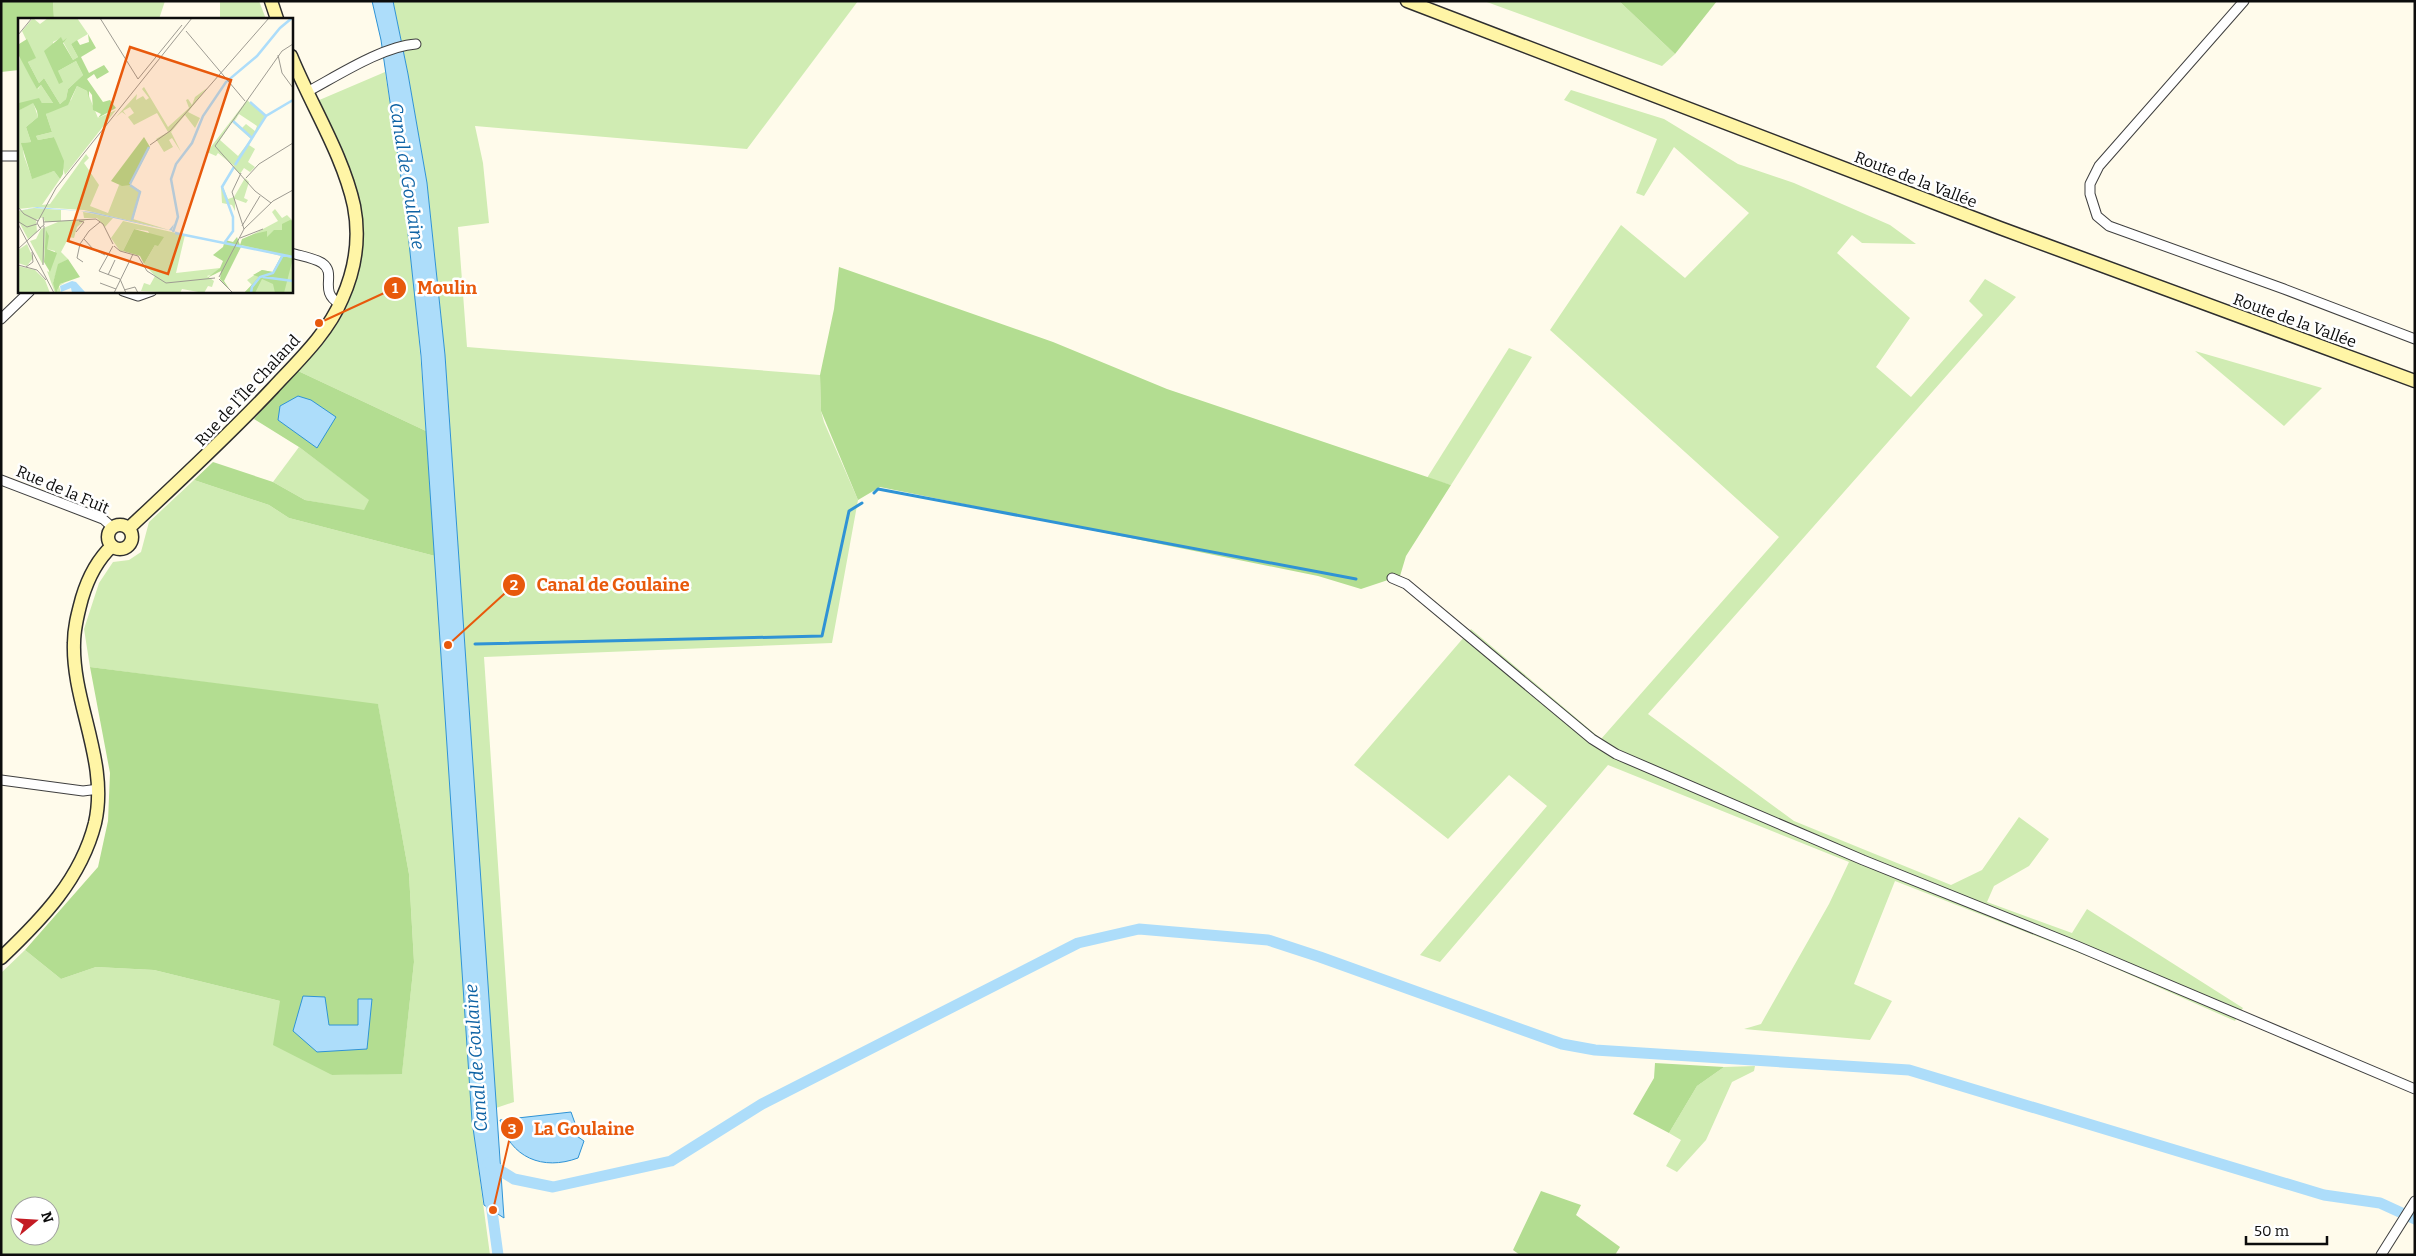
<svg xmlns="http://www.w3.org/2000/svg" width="2416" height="1256" viewBox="0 0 2416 1256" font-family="Bitter,serif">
	<rect width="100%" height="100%" fill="#fffbeb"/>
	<!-- green -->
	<g fill="#d0ecb3" fill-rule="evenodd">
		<path d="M 53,1 L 165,1 L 159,19 L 54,19 Z"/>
		<path d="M 220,1 L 259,1 L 266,19 L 220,19 Z"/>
		<path d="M 393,1 L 858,1 L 747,149 L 475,126 L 483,163 L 489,223 L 458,227 L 467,347 L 820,375 L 821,411 L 824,422 L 858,500 L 832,643 L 484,657 L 514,1102 L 496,1108 L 445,355 L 427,183 L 408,74 Z"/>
		<path d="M 1484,1 L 1619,1 L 1675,54 L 1662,66 Z"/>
		<path d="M 385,72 C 405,191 418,311 426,431 L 296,370 C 301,363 308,360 313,355 C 323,346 331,332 339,321 C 347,308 353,290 357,275 C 378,201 343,166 317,101 Z"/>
		<path d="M 1571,90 L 1664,119 L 1738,164 L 1794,183 L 1890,225 L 1916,244 L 1862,243 L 1852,235 L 1837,253 L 1910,318 L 1876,367 L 1911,397 L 1983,315 L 1969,301 L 1985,279 L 2016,297 L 1648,714 L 1794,821 L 1951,885 L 1982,870 L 2019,817 L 2049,839 L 2029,866 L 1994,886 L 1987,902 L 2072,933 L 2087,909 L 2243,1008 L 2235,1021 L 2092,958 L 1895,881 L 1854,984 L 1892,1001 L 1870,1040 L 1744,1029 L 1761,1024 L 1829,904 L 1849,862 L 1608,765 L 1440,962 L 1420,955 L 1547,806 L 1509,775 L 1448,839 L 1354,765 L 1471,629 L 1601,739 L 1779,537 L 1550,330 L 1621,225 L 1685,278 L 1749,213 L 1674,147 L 1644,196 L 1636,193 L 1657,139 L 1564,100 Z"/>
		<path d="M 1509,348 L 1532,357 L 1451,485 L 1427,478 Z"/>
		<path d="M 2195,351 L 2322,388 L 2284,426 Z"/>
		<path d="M 299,447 L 370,500 L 364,511 L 305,500 L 273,482 Z"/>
		<path d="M 194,480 L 269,505 L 289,518 L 435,556 L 472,1121 L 490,1255 L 1,1255 L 1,973 L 25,950 L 61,979 L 96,967 L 154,970 L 280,1001 L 332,1075 L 402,1073 L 414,962 L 409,874 L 378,705 L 90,667 L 84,629 L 99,583 L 113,562 L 129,560 L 141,552 L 149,522 ZM 20,1206 L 50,1206 L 50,1236 L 20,1236 Z"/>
		<path d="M 1755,1066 L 1754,1071 L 1732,1082 L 1706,1140 L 1677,1172 L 1666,1166 L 1681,1140 L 1669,1133 L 1697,1086 L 1724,1067 Z"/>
	</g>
	<!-- forest -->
	<g fill="#b3dd91">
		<path d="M 1,1 L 53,1 L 54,19 L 19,19 L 19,70 L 1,72 Z"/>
		<path d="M 1619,1 L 1717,1 L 1675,54 Z"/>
		<path d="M 839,267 L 1053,342 L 1167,389 L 1451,485 L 1406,556 L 1400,576 L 1361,589 L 1318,576 L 880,487 L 858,500 L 821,411 L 820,375 L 834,309 Z"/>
		<path d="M 296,370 L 426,431 L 435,556 L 289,518 L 269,505 L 194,480 L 213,462 L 273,482 L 305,500 L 364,510 L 369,500 L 299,447 L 254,419 Z"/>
		<path d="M 90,667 L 378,704 L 409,874 L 414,962 L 402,1074 L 332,1075 L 273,1045 L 280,1001 L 154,970 L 96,967 L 61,979 L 25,950 L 98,867 L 108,821 L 110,773 Z"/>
		<path d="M 1655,1063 L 1724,1067 L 1697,1086 L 1669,1133 L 1633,1114 L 1654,1078 Z"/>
		<path d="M 1541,1191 L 1581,1205 L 1576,1215 L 1620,1247 L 1615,1255 L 1520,1255 L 1513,1250 Z"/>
	</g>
	<!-- water -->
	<g fill="#adddfa" stroke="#2f93d5">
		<path d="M 372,1 L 393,1 L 408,74 L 427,183 L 445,355 L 504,1218 L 484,1205 L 472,1121 L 421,356 L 405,205 L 381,40 Z"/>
		<path d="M 298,396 L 311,400 L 336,417 L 317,448 L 278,420 L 280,406 Z"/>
		<path d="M 303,996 L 325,997 L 329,1025 L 358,1025 L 358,999 L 372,999 L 367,1049 L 317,1052 L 293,1031 Z"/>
		<path d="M 571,1112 L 576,1126 L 574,1134 L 584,1141 L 578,1158 C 543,1171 510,1158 500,1120 Z"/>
	</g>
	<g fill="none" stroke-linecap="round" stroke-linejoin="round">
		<!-- stream -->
		<g stroke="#2f93d5" stroke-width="3">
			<path d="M 874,493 L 878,489 L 1356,579"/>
			<path d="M 475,644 L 822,636 L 849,511 L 862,503"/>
		</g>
		<!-- canal -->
		<g stroke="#adddfa" stroke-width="11">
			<path d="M 488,1163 L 514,1179 L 553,1187 L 671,1161 L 762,1104 L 1078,943 L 1139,929 L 1268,940 L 1320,957 L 1562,1044 L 1595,1050 L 1909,1070 L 2324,1195 L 2380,1203 L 2415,1219"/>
			<path d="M 490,1196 L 498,1255"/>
		</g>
		<!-- street casing -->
		<g stroke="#3f3f3f" stroke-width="11">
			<g id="street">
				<path d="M 2244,1 L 2099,166 L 2090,184 L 2090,194 L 2097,216 L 2109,226 L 2284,289 L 2415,339"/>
				<path d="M 307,92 C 337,76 383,46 416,44"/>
				<path d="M 1,156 L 19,156"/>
				<path d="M 291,253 C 301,256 314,258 322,263 C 338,274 317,291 340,304"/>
				<path d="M 123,291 L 138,296 L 152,291"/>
				<path d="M 1,319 L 30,291"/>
				<path d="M 1,480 L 103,519 L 112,527"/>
				<path d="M 1392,578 L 1406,584 L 1592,739 L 1616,754 L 1863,860 L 2077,946 L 2415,1089"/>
				<path d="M 1,780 L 83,791 L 99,789"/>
				<path d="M 2381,1255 L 2415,1201"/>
			</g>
		</g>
		<!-- secondary casing -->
		<g stroke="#2e2e2e" stroke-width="15">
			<g id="secondary">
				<path d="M 271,1 L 277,19"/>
				<path d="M 1407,1 L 2000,228 L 2415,381"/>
				<circle cx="120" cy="537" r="12"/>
				<path d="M 129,528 C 178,482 227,437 273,388 C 298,361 328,333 342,299 C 355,270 360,237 354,206 C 343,155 311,105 291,56"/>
				<path d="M 1,958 C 42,919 81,879 95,823 C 109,761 72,703 74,643 C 74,627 78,613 82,598 C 88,578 97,560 112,546"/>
			</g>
		</g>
		<!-- street -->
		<use href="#street" stroke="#fff" stroke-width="9"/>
		<!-- secondary -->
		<use href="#secondary" stroke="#fff5a6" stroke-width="12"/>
	</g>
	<g text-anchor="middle" stroke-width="5" stroke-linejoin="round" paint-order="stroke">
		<!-- street labels -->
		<g font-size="16" fill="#0c0c0c" stroke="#fff">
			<text transform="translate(1916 179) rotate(21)" y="6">Route de la Vallée</text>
			<text transform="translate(2295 320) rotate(20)" y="6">Route de la Vallée</text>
			<text transform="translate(247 390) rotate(-47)" y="6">Rue de l'Île Chaland</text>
			<text transform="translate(63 489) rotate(23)" y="6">Rue de la Fuit</text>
		</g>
		<!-- water labels -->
		<g font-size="18" font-style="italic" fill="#0e63a5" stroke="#fff">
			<text transform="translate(407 176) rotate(81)" y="6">Canal de Goulaine</text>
			<text transform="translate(476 1058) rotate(-94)" y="6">Canal de Goulaine</text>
		</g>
	</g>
	<!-- overview -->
	<g transform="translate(18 18)">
		<rect width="275" height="275" fill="#fffbeb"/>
		<path d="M 15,0 L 22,6 L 30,0 L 59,0 L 70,16 L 53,26 L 60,39 L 55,42 L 43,20 L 35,24 L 40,53 L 58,43 L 65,57 L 50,71 L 48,81 L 42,86 L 26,60 L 21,65 L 10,44 L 17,40 L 4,13 ZM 2,35 L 17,68 L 20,71 L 23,67 L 35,85 L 24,85 L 21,81 L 0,89 ZM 59,68 L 69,73 L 80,100 L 98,92 L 47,157 L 36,119 L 20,122 L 18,118 L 34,114 L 28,96 L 53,82 ZM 126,69 L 150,109 L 171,90 L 168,82 L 170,81 L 174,87 L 177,79 L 189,70 L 170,94 L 182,100 L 177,110 L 167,97 L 153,114 L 163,134 L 154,120 L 151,122 L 155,129 L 146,134 L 138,121 L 150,114 L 139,95 L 116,107 L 110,99 L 116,95 L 112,89 L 105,93 L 108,97 L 104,94 L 98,99 L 119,76 L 118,82 L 125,78 L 128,82 L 131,80 L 124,71 ZM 229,82 L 247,98 L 231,127 L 237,131 L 230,144 L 237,149 L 232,154 L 226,150 L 222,156 L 216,150 L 205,169 L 210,181 L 216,179 L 227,160 L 231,164 L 226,180 L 230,182 L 228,185 L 217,181 L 217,193 L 214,187 L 204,185 L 203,169 L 216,148 L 200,135 L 198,138 L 189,134 ZM 221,96 L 239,108 L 237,113 L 228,106 L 224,110 L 216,104 ZM 214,104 L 233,121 L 220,138 L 202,122 ZM 15,84 L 20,99 L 8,109 L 13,124 L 4,125 L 6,138 L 14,160 L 36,153 L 42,161 L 24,187 L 32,186 L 68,136 L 71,140 L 66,145 L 81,167 L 72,188 L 90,195 L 101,167 L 112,167 L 123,173 L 115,201 L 151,212 L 66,192 L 19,189 L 0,191 L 0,93 ZM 16,190 L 43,192 L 43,203 L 67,202 L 59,209 L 56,220 L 51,219 L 43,234 L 50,241 L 41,246 L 35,265 L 40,272 L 40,267 L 48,264 L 41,268 L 43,275 L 37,275 L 29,253 L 31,254 L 37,233 L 29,231 L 29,212 L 25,247 L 12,223 L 18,221 L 23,211 L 40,204 L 27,204 L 25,199 L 18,202 L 19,214 L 10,221 L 0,202 L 0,193 ZM 257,191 L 264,200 L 269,197 L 275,203 L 275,275 L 226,275 L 234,267 L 229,262 L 244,252 L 255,254 L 263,238 L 224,228 L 226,221 L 260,203 L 254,194 ZM 65,194 L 77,196 L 95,200 L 87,209 L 79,200 L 66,200 ZM 105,203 L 167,217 L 158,255 L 202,250 L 197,256 L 189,258 L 196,263 L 194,269 L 190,268 L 186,275 L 164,271 L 162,275 L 123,273 L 126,265 L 132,267 L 137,258 L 126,246 L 137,227 L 130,213 L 116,211 L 105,233 L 102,233 L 93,220 ZM 9,226 L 15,240 L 9,248 L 0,245 L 0,232 ZM 0,248 L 17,252 L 27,262 L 32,275 L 0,275 Z" fill="#d0ecb3" fill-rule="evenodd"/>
		<path d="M 70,16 L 78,30 L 63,39 L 71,55 L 86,47 L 91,54 L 79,61 L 76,56 L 69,61 L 85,84 L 92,82 L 98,90 L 80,100 L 83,96 L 75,92 L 74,77 L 71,73 L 71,80 L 69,73 L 59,68 L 50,87 L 28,96 L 34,114 L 18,118 L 20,122 L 36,119 L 46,143 L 45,156 L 42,161 L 36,153 L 14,161 L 3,125 L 13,124 L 8,109 L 20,99 L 19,93 L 15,85 L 0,93 L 0,89 L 1,85 L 21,80 L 24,85 L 35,85 L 23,67 L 19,71 L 17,68 L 0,36 L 1,26 L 9,21 L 18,40 L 10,44 L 21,65 L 26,60 L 42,86 L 48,81 L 50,71 L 65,57 L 58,43 L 40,53 L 45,64 L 41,66 L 26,33 L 43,19 L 45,23 L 49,20 L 45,25 L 55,42 L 60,39 L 53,26 L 59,22 L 62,27 L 71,24 ZM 126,119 L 132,129 L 112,167 L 104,168 L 93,163 ZM 272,202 L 275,203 L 275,239 L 224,227 L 206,263 L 212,272 L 202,261 L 203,253 L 189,260 L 202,250 L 205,243 L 195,237 L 205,229 L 207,222 L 215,224 L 219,219 L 222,227 L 224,221 L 236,216 L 249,213 L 249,219 L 256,212 L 264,212 L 264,206 ZM 116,211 L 146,219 L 140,228 L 137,227 L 126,246 L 122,238 L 105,233 ZM 28,212 L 31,218 L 29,231 L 39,235 L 32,254 L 26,244 ZM 263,238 L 275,240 L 266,275 L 257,275 L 255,266 L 244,261 L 237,275 L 226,275 L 241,259 L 235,257 L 244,252 L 255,254 ZM 50,241 L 62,259 L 42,266 L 38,275 L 35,265 L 40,246 Z" fill="#b3dd91"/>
		<path d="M 19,189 L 75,194 L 151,212 L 156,206 L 154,212 L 160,214 L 63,193 L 16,190 L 0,193 ZM 54,263 L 58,264 L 67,274 L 54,275 L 53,270 L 43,274 L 42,268 Z" fill="#adddfa"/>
		<path fill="none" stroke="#adddfa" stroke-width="2.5" d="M 232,84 L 248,98M 215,103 L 234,120M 217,147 L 248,98 L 275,82M 112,166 L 131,129M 112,167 L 122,174 L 114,202M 155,214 L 160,199 L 153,161 L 158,146 L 174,125 L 185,98 L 208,64 L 239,38 L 262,10 L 274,0M 157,215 L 275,239M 207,224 L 215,213 L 215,199 L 204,169 L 216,149M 245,259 L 275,263M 233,275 L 234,269 L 242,259 L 255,255 L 265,237"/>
		<path fill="none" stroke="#9e9b92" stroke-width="1" d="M 82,0 L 120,61 L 164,7M 168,13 L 227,83M 0,17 L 14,0M 260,37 L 264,55 L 275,70M 132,127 L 152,113 L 251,0M 223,155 L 214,174 L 226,211M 228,160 L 241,146 L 275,125M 253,185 L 237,173 L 197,128 L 264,33 L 275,26M 0,189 L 6,196 L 20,203M 25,199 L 26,207 L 22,210 L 19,205 L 38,170 L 174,0M 1,204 L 9,209 L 19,206M 26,204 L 78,201 L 85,206 L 95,226M 0,206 L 36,275M 224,208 L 242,178M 58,214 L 66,204 L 61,203M 222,220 L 245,211M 66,221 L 75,231 L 87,237M 95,228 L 81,253 L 102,261 L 108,275M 96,228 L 102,233 L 120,238 L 129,253 L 148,265 L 197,260M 0,231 L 23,210M 65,244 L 59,240 L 62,226 L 71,213 L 82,204M 0,247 L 19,252 L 28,262M 25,247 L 26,208M 8,249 L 15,244 L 14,234M 90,257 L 97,242M 201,259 L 226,211 L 255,183 L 275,172M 201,261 L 215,275M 82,265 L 98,271M 106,272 L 117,269 L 120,275M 96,275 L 115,236"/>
		<path fill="#e8590c" fill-opacity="0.15" stroke="#e8590c" stroke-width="2.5" d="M 112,29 L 213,62 L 150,256 L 50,223 Z"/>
		<rect width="275" height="275" fill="none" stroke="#0c0c0c" stroke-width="2.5"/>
	</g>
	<!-- callouts -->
	<path fill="none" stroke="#e8590c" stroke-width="2" d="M319 323L395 288M448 645L514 585M493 1210L512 1128"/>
	<g fill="#e8590c" stroke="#fff" stroke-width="2">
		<circle cx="319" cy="323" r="5"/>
		<circle cx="448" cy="645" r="5"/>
		<circle cx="493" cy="1210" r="5"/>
		<circle cx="395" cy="288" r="12"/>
		<circle cx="514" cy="585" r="12"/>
		<circle cx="512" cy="1128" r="12"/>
	</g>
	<g font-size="15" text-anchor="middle" font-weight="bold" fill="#fff">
		<text x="395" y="293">1</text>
		<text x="514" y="590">2</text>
		<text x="512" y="1134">3</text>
	</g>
	<g font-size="18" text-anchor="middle" font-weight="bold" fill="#e8590c" stroke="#fff" stroke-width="5" stroke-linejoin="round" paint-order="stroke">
		<text x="447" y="294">Moulin</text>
		<text x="613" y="591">Canal de Goulaine</text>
		<text x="584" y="1135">La Goulaine</text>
	</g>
	<!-- border -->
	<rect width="2416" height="1256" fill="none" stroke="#0c0c0c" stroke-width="5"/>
	<!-- north arrow -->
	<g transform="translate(35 1221) rotate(72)"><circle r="24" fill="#ffffff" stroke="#9e9e9e"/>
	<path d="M0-4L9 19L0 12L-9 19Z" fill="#c41c24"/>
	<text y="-8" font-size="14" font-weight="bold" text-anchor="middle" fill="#0c0c0c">N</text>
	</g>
	<!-- scale -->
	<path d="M2246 1236v8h81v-8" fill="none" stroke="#0c0c0c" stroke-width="2.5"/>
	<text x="2254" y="1236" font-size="15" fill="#0c0c0c" stroke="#ffffff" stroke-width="4" paint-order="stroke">50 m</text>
</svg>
